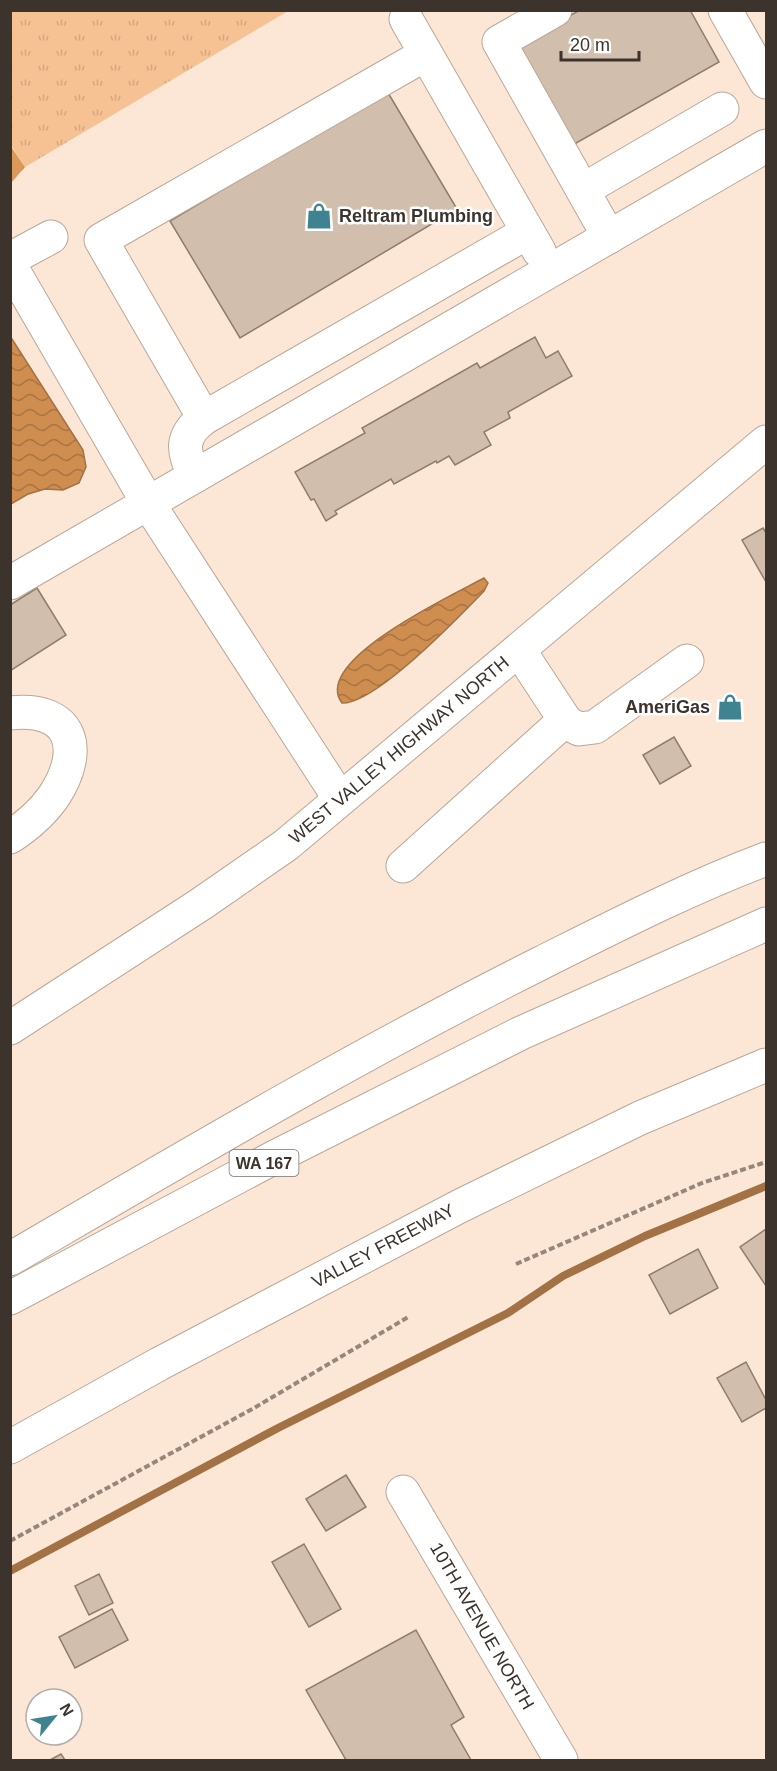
<svg xmlns="http://www.w3.org/2000/svg" width="777" height="1771" viewBox="0 0 777 1771" font-family="Arial,sans-serif">
	<defs>
		<pattern id="grass-tufts" width="24" height="20" patternUnits="userSpaceOnUse" patternTransform="scale(1.5)"><rect width="24" height="20" fill="#f6c294"/><path d="M3 7l-1-3M5 7V3M7 7l1-3M15 17l-1-3M17 17v-4M19 17l1-3" fill="none" stroke="#d4a780"/></pattern>
		<pattern id="forest-firs" width="22" height="20" patternUnits="userSpaceOnUse" patternTransform="scale(1.5)"><rect width="22" height="20" fill="#dc995a"/><path d="M5 1l3.5 6h-7zM16 11l3.5 6h-7z" fill="#b47d4b"/></pattern>
		<pattern id="water-waves" width="16" height="10" patternUnits="userSpaceOnUse" patternTransform="scale(1.5)"><rect width="16" height="10" fill="#cf8d4f"/><path d="M0 5q4-4 8 0t8 0" fill="none" stroke="#a97442"/></pattern>
	</defs>
	<rect width="100%" height="100%" fill="#fce7d6"/>
	<!-- grass -->
	<path fill="url(#grass-tufts)" d="M 11,11 L 288,11 L 25,167 L 11,145 Z"/>
	<!-- forest -->
	<path fill="url(#forest-firs)" d="M 10,145 L 25,167 L 11,183 L 10,183 Z"/>
	<!-- water -->
	<g fill="url(#water-waves)" stroke="#a37244" stroke-width="1.5">
		<path d="M 10,336 L 83,450 L 86,467 L 79,483 L 63,490 L 45,489 L 28,494 L 11,504 Z"/>
		<path d="M 484,578 L 488,583 L 484,591 C 459,617 376,704 342,703 C 310,661 455,594 484,578 Z"/>
	</g>
	<g fill="none" stroke-linecap="round" stroke-linejoin="round">
		<!-- stream -->
		<path stroke="#a37244" stroke-width="8" d="M 10,1571 L 278,1428 L 508,1313 L 563,1276 L 645,1236 L 766,1186"/>
	</g>
	<!-- building -->
	<g fill="#d2bead" stroke="#8e7c6c" stroke-width="1.5">
		<path d="M 580,10 L 690,10 L 719,62 L 571,146 L 514,47 Z"/>
		<path d="M 387,91 L 457,209 L 240,338 L 170,221 Z"/>
		<path d="M 535,337 L 546,358 L 558,351 L 572,376 L 508,412 L 510,418 L 484,432 L 491,445 L 455,465 L 449,456 L 437,463 L 436,461 L 394,484 L 391,479 L 335,511 L 337,514 L 326,521 L 314,499 L 311,500 L 295,472 L 365,433 L 362,428 L 477,363 L 480,368 Z"/>
		<path d="M 763,528 L 766,533 L 766,582 L 742,540 Z"/>
		<path d="M 37,588 L 66,635 L 10,671 L 10,605 Z"/>
		<path d="M 674,737 L 691,766 L 660,784 L 643,755 Z"/>
		<path d="M 766,1229 L 766,1286 L 740,1247 Z"/>
		<path d="M 698,1249 L 718,1288 L 670,1314 L 649,1275 Z"/>
		<path d="M 746,1362 L 766,1400 L 766,1408 L 742,1422 L 717,1378 Z"/>
		<path d="M 346,1475 L 366,1507 L 326,1531 L 306,1499 Z"/>
		<path d="M 304,1544 L 341,1609 L 309,1627 L 272,1562 Z"/>
		<path d="M 99,1574 L 113,1603 L 89,1615 L 75,1586 Z"/>
		<path d="M 112,1609 L 128,1640 L 75,1668 L 59,1637 Z"/>
		<path d="M 416,1630 L 464,1717 L 451,1725 L 471,1760 L 346,1760 L 306,1690 Z"/>
		<path d="M 61,1754 L 65,1760 L 50,1760 Z"/>
	</g>
	<g fill="none" stroke-linecap="round" stroke-linejoin="round">
		<!-- minor casing -->
		<g stroke="#bba797" stroke-width="35">
			<g id="minor">
				<path d="M 555,10 L 499,42 L 609,237"/>
				<path d="M 725,10 L 766,82"/>
				<path d="M 406,19 L 539,251"/>
				<path d="M 583,190 L 722,109"/>
				<path d="M 10,259 L 51,237"/>
				<path d="M 10,265 L 148,503 L 340,799"/>
				<path d="M 204,418 L 101,240 L 426,54"/>
				<path d="M 195,476 C 182,452 180,436 204,418 L 528,232"/>
				<path d="M 10,583 L 766,146"/>
				<path d="M 519,650 L 567,723 L 579,729 L 595,727 L 687,661"/>
				<path d="M 10,713 C 72,706 85,749 54,796 C 43,812 27,826 10,837"/>
				<path d="M 403,866 L 565,720"/>
				<path d="M 403,1492 L 561,1760"/>
			</g>
		</g>
		<!-- major casing -->
		<g stroke="#bba797" stroke-width="35">
			<path id="major" d="M 10,1028 L 201,904 L 286,845 L 766,442"/>
		</g>
		<!-- highway casing -->
		<g stroke="#bba797" stroke-width="35">
			<g id="highway">
				<path d="M 10,1259 C 185,1157 359,1054 541,963 C 615,926 689,888 766,859"/>
				<path d="M 10,1298 L 273,1158 L 521,1033 L 766,924"/>
				<path d="M 10,1447 L 159,1364 L 460,1206 L 640,1118 L 766,1065"/>
			</g>
		</g>
		<!-- path -->
		<g stroke="#95877b" stroke-width="4" stroke-dasharray="6 3" stroke-linecap="butt">
			<path d="M 516,1264 L 702,1183 L 766,1162"/>
			<path d="M 10,1541 L 254,1408 L 410,1316"/>
		</g>
		<!-- minor -->
		<use href="#minor" stroke="#fff" stroke-width="33"/>
		<!-- major -->
		<use href="#major" stroke="#fff" stroke-width="33"/>
		<!-- highway -->
		<use href="#highway" stroke="#fff" stroke-width="33"/>
	</g>
	<!-- icons -->
	<defs>
		<g id="shop-bare" transform="scale(2.07)"><path d="M-5-2.5h2.3a2.7 3.5 0 0 1 5.4 0H5L5.5 6h-11ZM-1.5-2.5h3a1.5 2.3 0 0 0-3 0Z" fill="#3f8391" stroke="#fff" stroke-width="2.5" paint-order="stroke"/></g>
	</defs>
	<g fill-rule="evenodd">
		<use href="#shop-bare" x="319" y="216"/>
		<use href="#shop-bare" x="730" y="707"/>
	</g>
	<g text-anchor="middle" stroke-width="5" stroke-linejoin="round" paint-order="stroke">
		<!-- shield labels -->
		<rect fill="#fff" stroke="#76706b" stroke-width="1.5" x="229.5" y="1150" width="69" height="26" rx="4.5"/>
		<g font-size="16" font-weight="bold" fill="#3b332c">
			<text x="264" y="1169">WA 167</text>
		</g>
		<!-- poi labels -->
		<g font-size="18" font-weight="bold" fill="#3b332c" stroke="#fff" text-anchor="start">
			<text x="339" y="222">Reltram Plumbing</text>
			<text x="710" y="713" text-anchor="end">AmeriGas</text>
		</g>
		<!-- street labels -->
		<g font-size="18" fill="#3b332c" stroke="#fff">
			<text transform="translate(399 750) rotate(-40)" y="6">WEST VALLEY HIGHWAY NORTH</text>
			<text transform="translate(383 1246) rotate(-28)" y="6">VALLEY FREEWAY</text>
			<text transform="translate(482 1626) rotate(60)" y="6">10TH AVENUE NORTH</text>
		</g>
	</g>
	<!-- border -->
	<rect width="777" height="1771" fill="none" stroke="#3b332c" stroke-width="24"/>
	<!-- north arrow -->
	<g transform="translate(54 1717) rotate(60)"><circle r="28" fill="#ffffff" stroke="#b1adab" stroke-width="1.5"/>
	<path d="M0-4.5L10 22L0 15L-10 22Z" fill="#3f8391"/>
	<text y="-9" font-size="16" font-weight="bold" text-anchor="middle" fill="#3b332c">N</text>
	</g>
	<!-- scale -->
	<path d="M561 51v9h78v-9" fill="none" stroke="#3b332c" stroke-width="3"/>
	<text x="570" y="51" font-size="18" fill="#3b332c" stroke="#ffffff" stroke-width="4.5" paint-order="stroke">20 m</text>
</svg>
